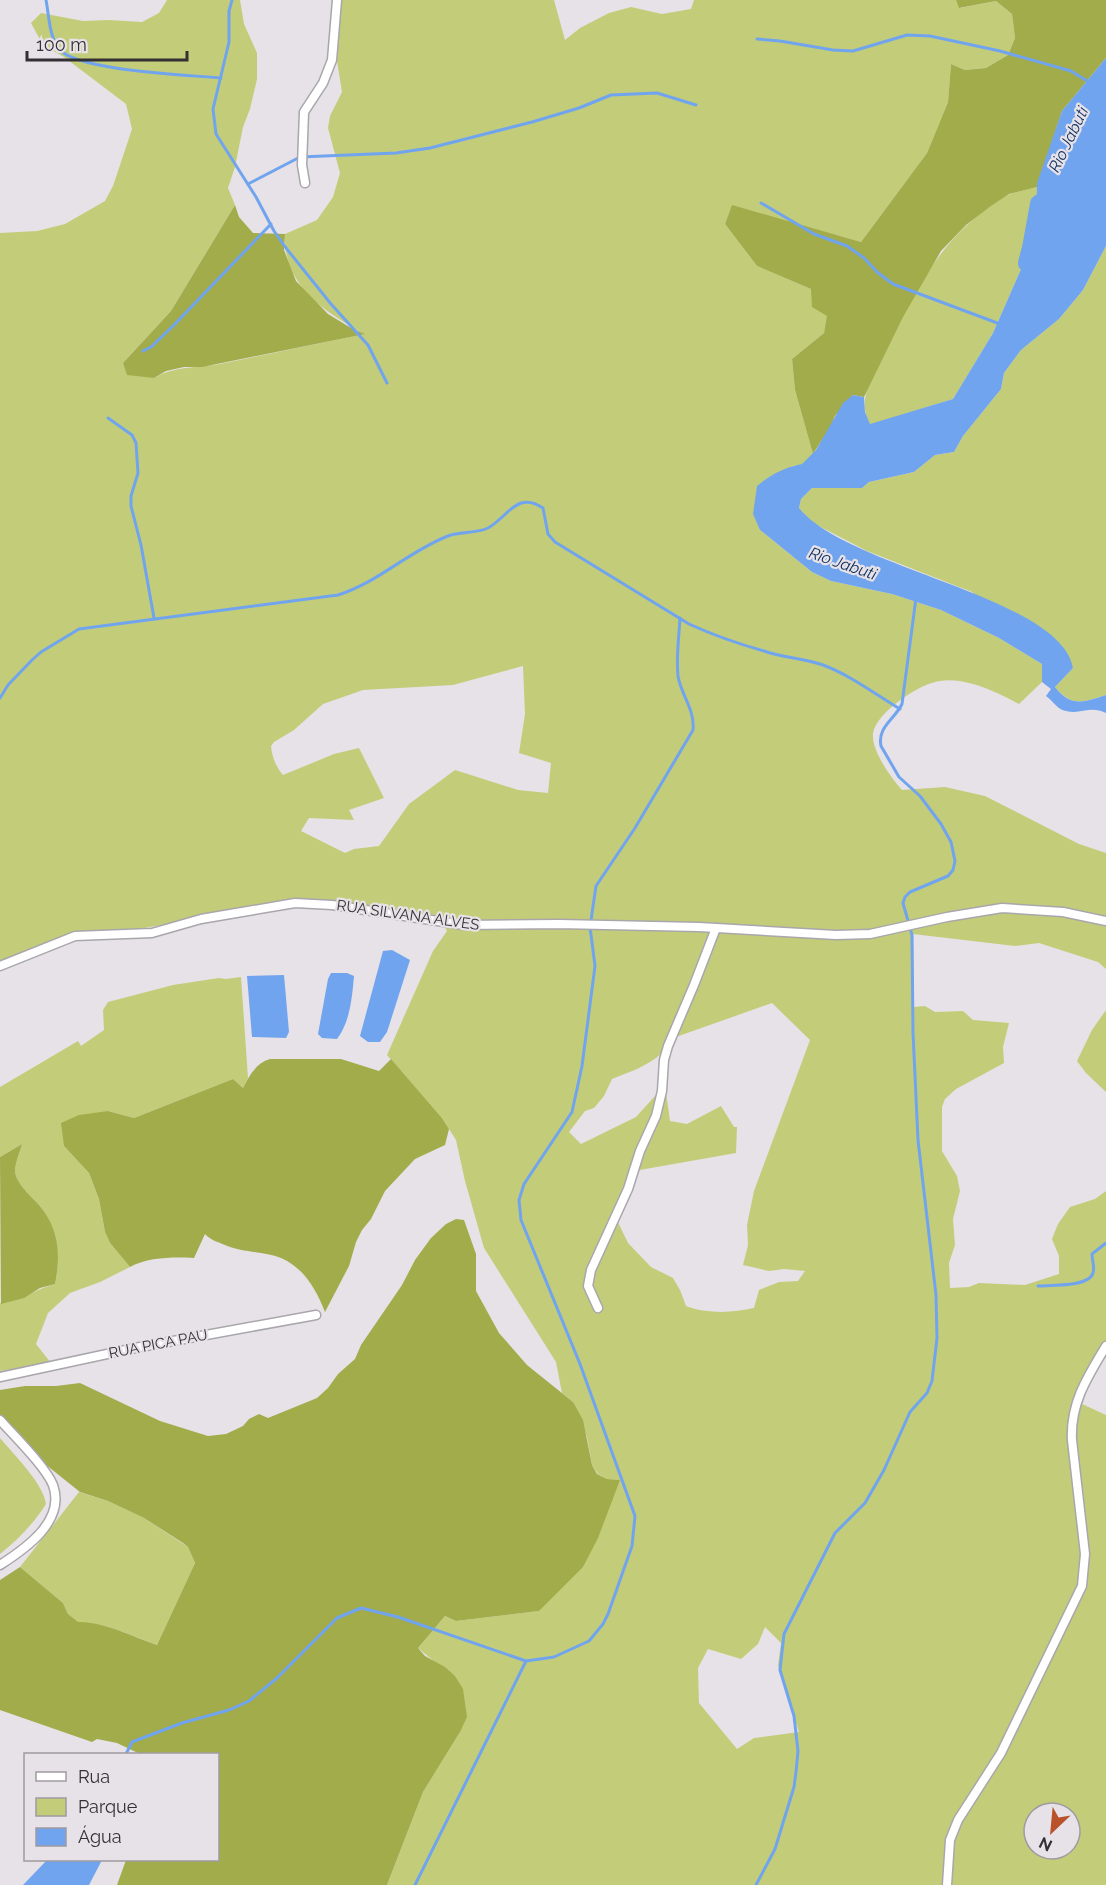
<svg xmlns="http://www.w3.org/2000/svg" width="1106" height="1885" viewBox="0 0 1106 1885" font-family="Raleway,sans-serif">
	<rect width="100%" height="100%" fill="#e6e2e8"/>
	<!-- green -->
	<g fill="#c3cd79" fill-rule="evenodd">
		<path d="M 167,0 L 240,0 L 244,24 L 257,53 L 257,79 L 250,109 L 243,127 L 235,167 L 228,188 L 235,205 L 171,311 L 123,363 L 154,378 C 175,366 197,368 220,364 C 268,354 316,344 364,334 C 324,311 283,286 285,234 L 317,220 L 333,197 L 340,173 L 328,128 L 330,116 L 342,92 L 336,55 L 339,0 L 554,0 L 565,40 L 580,28 L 609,13 L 631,7 L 662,14 L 691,9 L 694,0 L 956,0 L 960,8 L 996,1 L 1012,14 L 1015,38 L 1008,55 L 986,68 L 965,70 L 951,64 L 948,102 L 927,153 L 861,242 L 732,206 L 725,224 L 757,266 L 811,289 L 828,316 L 824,333 L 792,359 L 795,390 L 813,454 L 802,465 L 792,466 L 760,530 L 812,572 L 831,581 L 892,594 L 941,610 L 999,638 L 1042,664 L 1042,682 L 1019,704 C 996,692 966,677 940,681 C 920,683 877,712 873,733 C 871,750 891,778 902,790 L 945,787 L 985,796 L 1079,844 L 1106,853 L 1106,969 L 1098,962 L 1039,943 L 1015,946 L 913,934 L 914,1007 L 925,1006 L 935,1012 L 963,1011 L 973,1020 L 1009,1023 L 1003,1047 L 1004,1063 L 956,1089 L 945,1099 L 942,1107 L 942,1151 L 957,1176 L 960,1191 L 953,1219 L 955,1245 L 949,1263 L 950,1288 L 969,1287 L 979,1283 L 1025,1285 L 1059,1274 L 1059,1256 L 1052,1239 L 1058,1224 L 1070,1207 L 1095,1199 L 1106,1191 L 1106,1347 L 1080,1403 L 1106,1415 L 1106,1885 L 387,1885 L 423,1792 L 460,1732 L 435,1662 L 418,1648 L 445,1616 L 456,1621 L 539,1611 L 610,1502 L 619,1480 L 607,1479 L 598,1474 L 592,1465 L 587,1437 L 573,1402 L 562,1393 L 556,1362 L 484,1248 L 465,1181 L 456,1140 L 442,1118 L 387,1055 L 433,951 L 447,931 L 444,926 L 332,903 L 268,906 L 110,934 L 68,936 L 0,967 L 0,233 L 37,231 L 65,224 L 105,201 L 113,186 L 132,129 L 126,104 L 64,57 L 43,45 L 31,23 L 41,13 L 83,21 L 109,20 L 142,22 L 159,13 ZM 523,666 L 525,714 L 519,753 L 551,763 L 548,793 L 518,790 L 455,770 L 409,804 L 379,846 L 354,849 L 345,853 L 301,831 L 309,818 L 354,820 L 349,810 L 384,798 L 359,748 L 334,754 L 283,775 C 276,767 272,757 271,746 L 274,742 L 294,730 L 323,704 L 363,690 L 453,685 ZM 772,1003 L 810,1040 L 754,1191 L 747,1225 L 748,1245 L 743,1265 L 769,1271 L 784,1269 L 805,1271 L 798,1281 L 779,1282 L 759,1290 L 754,1308 C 733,1313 707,1314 686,1306 L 680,1290 L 673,1278 L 651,1267 L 628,1243 L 614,1214 L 634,1171 L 736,1153 L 737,1127 L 734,1127 L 721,1106 L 687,1124 L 670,1121 L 665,1085 L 636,1117 L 581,1144 L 569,1132 L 585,1111 L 594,1108 L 604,1096 L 612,1079 C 635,1070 662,1061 673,1038 ZM 765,1627 L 781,1643 L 778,1665 L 799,1732 L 754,1738 L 737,1749 L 699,1703 L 698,1668 L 708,1649 L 741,1659 L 758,1644 ZM 1034,1813 L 1070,1813 L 1070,1849 L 1034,1849 Z"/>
		<path d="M 1037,187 L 1036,235 L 993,333 L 953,399 L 870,425 C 863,411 863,399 869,385 C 899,325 925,257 980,214 C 989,207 999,199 1010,194 C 1019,191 1028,189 1037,187 Z"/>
		<path d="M 1106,246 L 1106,695 C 1083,702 1072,708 1055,687 L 1073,668 L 972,592 L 867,551 L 809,521 L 799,508 L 801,499 L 812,488 L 862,488 L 869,482 L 914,472 L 935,455 L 954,452 L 963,436 L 1001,389 L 1004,373 L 1021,350 L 1059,319 L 1083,290 Z"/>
		<path d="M 241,977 L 248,1078 L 243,1088 L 233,1079 L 134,1118 L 108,1111 L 64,1146 L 89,1173 L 99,1199 L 105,1232 L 110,1243 L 130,1267 L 100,1282 L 70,1293 L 48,1313 L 36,1344 L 51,1363 L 0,1371 L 0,1303 C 20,1301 36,1289 55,1284 C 61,1256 58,1227 39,1205 C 31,1197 16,1184 15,1171 C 15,1163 20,1152 22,1144 L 0,1157 L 0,1087 L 78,1041 L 81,1046 L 104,1030 L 103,1010 L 108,1002 L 173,985 L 219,978 L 226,979 Z"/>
		<path d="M 1106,1010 L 1106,1092 L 1086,1073 L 1077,1061 L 1092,1030 Z"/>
		<path d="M 0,1438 C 14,1455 43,1483 46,1504 C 34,1523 18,1540 0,1554 Z"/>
		<path d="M 79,1492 L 108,1501 L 144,1518 L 188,1547 L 195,1563 L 157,1645 C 134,1637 102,1621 78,1623 L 68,1614 L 63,1603 L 20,1567 Z"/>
	</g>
	<!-- forest -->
	<g fill="#a2ac4b">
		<path d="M 956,0 L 1106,0 L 1106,58 L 1062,111 L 1037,187 L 1009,194 L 991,206 L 966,225 L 941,251 L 903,317 L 864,397 L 853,395 L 835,416 L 831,426 L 813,454 L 795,390 L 792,359 L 824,333 L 827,316 L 812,307 L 811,289 L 757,266 L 725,224 L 732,205 L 861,242 L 927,153 L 948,102 L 951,64 L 965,70 L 986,68 L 1008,55 L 1015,38 L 1012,14 L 996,1 L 959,8 Z"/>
		<path d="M 235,205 L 239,217 L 253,233 L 285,234 L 284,250 L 296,281 L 328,314 L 351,328 L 365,334 L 202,367 L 184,367 L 166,371 L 154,378 L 127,375 L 123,363 L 171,311 Z"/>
		<path d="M 270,1059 L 341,1059 L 379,1071 L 391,1059 L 442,1118 L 449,1129 L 445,1145 L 415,1159 L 385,1191 L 371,1219 L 362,1230 L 356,1242 L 349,1266 L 325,1312 C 316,1289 304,1268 281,1258 C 264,1251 243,1253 225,1245 C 218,1242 210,1240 205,1234 L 194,1258 C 173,1257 149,1257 130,1267 L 110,1243 L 105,1232 L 99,1199 L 89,1173 L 64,1146 L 61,1123 L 79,1115 L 108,1111 L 134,1118 L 233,1079 L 243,1088 C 249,1076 256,1063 270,1059 Z"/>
		<path d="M 22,1144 C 20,1152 15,1163 15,1171 C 16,1184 31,1196 39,1205 C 59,1228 61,1255 55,1284 L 40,1288 L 24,1298 L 1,1304 L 0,1157 Z"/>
		<path d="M 456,1219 L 464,1220 L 476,1254 L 476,1291 L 499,1333 L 527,1365 L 573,1402 L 583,1420 L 592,1465 L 597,1474 L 607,1479 L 620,1480 L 598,1538 L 583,1567 L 539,1611 L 456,1621 L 445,1616 L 418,1648 L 425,1656 L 445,1667 L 455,1676 L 463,1689 L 467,1717 L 460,1732 L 423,1792 L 387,1885 L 117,1885 L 126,1860 L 218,1860 L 218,1754 L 140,1754 L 117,1743 L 97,1739 L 92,1742 L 0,1710 L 0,1580 L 20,1567 L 63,1603 L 68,1614 L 78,1622 C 102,1621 134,1637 157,1645 L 195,1563 L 188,1547 L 183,1543 L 144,1518 L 108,1501 L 80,1492 L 45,1464 L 0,1416 L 0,1390 L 25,1386 L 56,1386 L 80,1383 L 160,1421 L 208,1436 L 226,1434 L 243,1426 L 249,1419 L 259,1414 L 268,1418 L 317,1398 L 328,1388 L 338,1374 L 355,1359 L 361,1345 L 402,1285 L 415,1260 L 431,1238 L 446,1224 Z"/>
	</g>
	<!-- water -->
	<g fill="#71a4ee">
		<path d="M 1106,58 L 1106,246 L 1083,290 L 1059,319 L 1021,350 L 1004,373 L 1001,389 L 963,436 L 954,452 L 935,455 L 914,472 L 869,482 L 862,488 L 812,488 L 801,499 L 799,508 C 848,569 1060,596 1073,668 L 1055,687 C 1071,708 1084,702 1106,695 L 1106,713 C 1090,705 1081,715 1066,711 C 1058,710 1053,701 1046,696 L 1051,689 L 1042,682 L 1042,664 L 999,638 L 941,610 L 892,594 L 831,581 L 812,572 L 760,530 L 753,514 L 757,486 C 770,475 785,467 802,464 L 816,450 L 843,403 L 853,395 L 864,397 L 865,412 L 870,424 L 953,399 L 993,333 L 1036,235 L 1037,183 L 1062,111 Z"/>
		<path d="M 392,950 L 410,960 L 387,1032 L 380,1042 L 368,1042 L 360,1036 L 383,951 Z"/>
		<path d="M 331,973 L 347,973 L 354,976 C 352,998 350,1022 337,1039 L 322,1038 L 318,1034 L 328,979 Z"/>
		<path d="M 284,975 L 289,1032 L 286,1038 L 252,1037 L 247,976 Z"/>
		<path d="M 47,1860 L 102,1860 L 89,1885 L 23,1885 Z"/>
	</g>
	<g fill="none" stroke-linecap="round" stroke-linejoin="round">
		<!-- stream -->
		<g stroke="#71a4ee" stroke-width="3">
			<path d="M 46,0 C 49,15 49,36 59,49 C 77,71 190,75 221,78"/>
			<path d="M 232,0 L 229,11 L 229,42 L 213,109 L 216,134 L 256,197 L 274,231 L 286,248 L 331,304 L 368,345 L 387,383"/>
			<path d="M 757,39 L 780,41 L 833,50 L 853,51 L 907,35 L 930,36 L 1000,51 L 1071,71 L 1089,82"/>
			<path d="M 248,184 L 300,157 L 396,153 L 430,148 L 532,122 L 579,108 L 611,95 L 657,93 L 696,105"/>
			<path d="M 761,203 L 814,234 L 847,246 L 864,258 L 877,272 L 893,284 L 1000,324"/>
			<path d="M 143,351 L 151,347 L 173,326 L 271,224"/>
			<path d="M 108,418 L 132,435 L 136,443 L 138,473 L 131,496 L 131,506 L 141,545 L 154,618"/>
			<path d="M 0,698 L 8,685 L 32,660 L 41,652 L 79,629 L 338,595 C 379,582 409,551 448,536 C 460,531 476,534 488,528 C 507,518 517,490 543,508 L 548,534 L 555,542 L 689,624 C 713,635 739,644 764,651 C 783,658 803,658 823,665 C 850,675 875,694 900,709"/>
			<path d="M 1038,1286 C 1051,1285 1089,1287 1093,1273 C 1095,1267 1092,1260 1092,1254 L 1106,1243"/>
			<path d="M 126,1754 L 132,1742 L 182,1723 L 229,1710 L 249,1701 L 277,1678 L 337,1618 L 361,1608 L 398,1617 L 526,1661 L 554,1657 L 589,1641 L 603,1624 L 608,1614 L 632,1546 L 635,1516 L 580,1364 L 521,1220 L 519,1200 L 524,1184 L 572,1112 L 582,1066 L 595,966 L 590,927 L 596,886 L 635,828 L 693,730 C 695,709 681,695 678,676 C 676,657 679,637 680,618"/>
			<path d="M 415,1885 L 526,1661"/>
			<path d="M 756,1885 L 775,1849 L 794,1787 L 796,1772 L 798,1751 L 794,1716 L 780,1670 L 784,1634 L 835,1533 L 865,1503 L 884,1470 L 910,1412 L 927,1393 L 932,1381 L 937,1338 L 936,1295 L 918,1140 L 913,1033 L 912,935 L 903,903 L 905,897 L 910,892 L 948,876 L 953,870 L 955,861 L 951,842 L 941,824 L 920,796 L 899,777 L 881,746 C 877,727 895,719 902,704 L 916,598"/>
		</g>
		<!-- river -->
		<path stroke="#71a4ee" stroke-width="20" d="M 1028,263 L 1032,248 L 1040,204"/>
		<!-- street casing -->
		<g stroke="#a9a6ac" stroke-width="11">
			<g id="street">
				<path d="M 305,183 L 302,165 L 304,112 L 323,83 L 332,60 L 337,0"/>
				<path d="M 0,966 L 75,936 L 152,933 L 201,919 L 295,903 L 332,905 L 464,925 L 559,924 L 699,927 L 836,935 L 870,934 L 947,917 L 1002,908 L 1063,912 L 1106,921"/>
				<path d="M 598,1308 L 588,1286 L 591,1270 L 628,1189 L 640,1151 L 656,1116 L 662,1091 L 664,1060 L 668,1046 L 694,985 L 716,928"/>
				<path d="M 0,1377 L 135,1348 L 316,1315"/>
				<path d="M 0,1420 C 14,1436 45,1466 53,1485 C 66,1521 25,1549 0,1565"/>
				<path d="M 947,1885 L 950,1840 L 958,1820 L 1001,1753 L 1082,1586 L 1085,1554 L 1072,1440 C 1070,1403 1088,1376 1106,1346"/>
			</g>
		</g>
		<!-- street -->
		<use href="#street" stroke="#fff" stroke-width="8"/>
	</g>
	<g text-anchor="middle" stroke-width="4.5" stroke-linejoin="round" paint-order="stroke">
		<!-- street labels -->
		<g font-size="15" fill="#323033" stroke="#e6e2e8">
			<text transform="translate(408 915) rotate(8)" y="5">RUA SILVANA ALVES</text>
			<text transform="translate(158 1344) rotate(-11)" y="5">RUA PICA PAU</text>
		</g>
		<!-- water labels -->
		<g font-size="16" font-style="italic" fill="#0d2d5c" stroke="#e6e2e8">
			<text transform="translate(1068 139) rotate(-64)" y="6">Rio Jabuti</text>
			<text transform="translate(843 563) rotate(19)" y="6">Rio Jabuti</text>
		</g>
	</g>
	<!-- legend -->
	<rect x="24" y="1753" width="195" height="108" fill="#e6e2e8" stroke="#9e9ba0" stroke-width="1.5"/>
	<rect x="36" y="1772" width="30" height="9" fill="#ffffff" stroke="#9e9ba0" stroke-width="1.5"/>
	<text x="78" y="1783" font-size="18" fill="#323033">Rua</text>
	<rect x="36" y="1798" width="30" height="18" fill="#c3cd79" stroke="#9e9ba0" stroke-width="1.5"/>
	<text x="78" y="1813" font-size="18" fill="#323033">Parque</text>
	<rect x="36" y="1828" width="30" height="18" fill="#71a4ee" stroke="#9e9ba0" stroke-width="1.5"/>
	<text x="78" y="1843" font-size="18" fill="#323033">Água</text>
	<!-- north arrow -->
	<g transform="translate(1052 1831) rotate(206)"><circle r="28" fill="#e6e2e8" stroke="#9e9ba0" stroke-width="1.5"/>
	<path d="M0-4.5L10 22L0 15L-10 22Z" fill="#b9522a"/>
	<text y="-9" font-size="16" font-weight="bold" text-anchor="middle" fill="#323033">N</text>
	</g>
	<!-- scale -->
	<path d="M27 51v9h160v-9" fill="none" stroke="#323033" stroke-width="3"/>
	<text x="36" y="51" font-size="18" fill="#323033" stroke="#e6e2e8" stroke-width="4.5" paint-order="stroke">100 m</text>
</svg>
